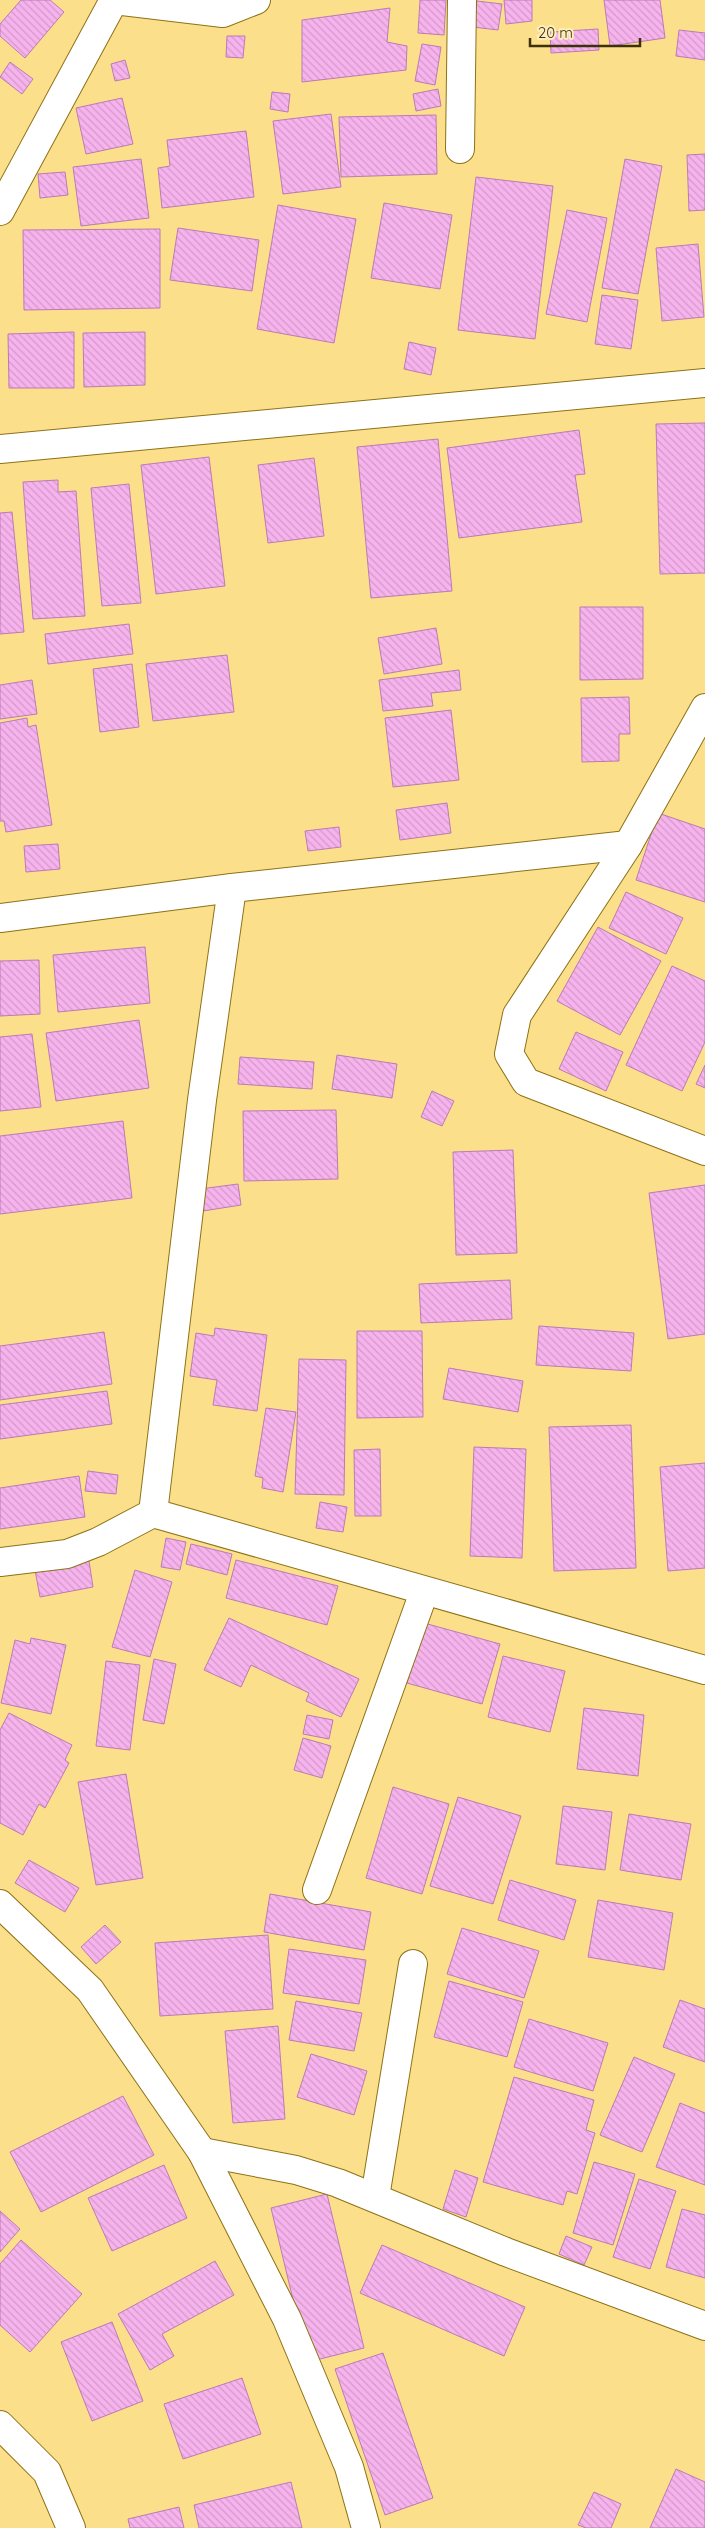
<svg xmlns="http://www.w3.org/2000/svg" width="705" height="2528" viewBox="0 0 705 2528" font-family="Quicksand,sans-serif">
	<defs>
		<pattern id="building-back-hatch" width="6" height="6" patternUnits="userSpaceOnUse" patternTransform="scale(1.25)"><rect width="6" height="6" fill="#f6b3ed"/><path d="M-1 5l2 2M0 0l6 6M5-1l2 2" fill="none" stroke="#d49aca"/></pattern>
	</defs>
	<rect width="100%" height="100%" fill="#fcdf8b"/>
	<!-- building -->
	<g fill="url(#building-back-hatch)" stroke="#bb7bb3">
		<path d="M 21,0 L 50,0 L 64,12 L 25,58 L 0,36 L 0,24 Z"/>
		<path d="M 420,0 L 446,0 L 444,35 L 418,33 Z"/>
		<path d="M 504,0 L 532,0 L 532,21 L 506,24 Z"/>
		<path d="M 604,0 L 660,0 L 665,38 L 610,46 Z"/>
		<path d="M 477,1 L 502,4 L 498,30 L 473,27 Z"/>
		<path d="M 390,8 L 387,42 L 407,46 L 406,70 L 302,82 L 302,20 Z"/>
		<path d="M 598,29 L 599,50 L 551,53 L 550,32 Z"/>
		<path d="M 679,30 L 705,33 L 705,60 L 676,56 Z"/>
		<path d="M 227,36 L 245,36 L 243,58 L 226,57 Z"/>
		<path d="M 422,44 L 441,47 L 435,85 L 415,81 Z"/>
		<path d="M 125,60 L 130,78 L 115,81 L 111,64 Z"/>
		<path d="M 10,62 L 33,79 L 22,94 L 0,77 Z"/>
		<path d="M 438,89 L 441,106 L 416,111 L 413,94 Z"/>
		<path d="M 272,92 L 290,94 L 288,112 L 270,109 Z"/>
		<path d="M 122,98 L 133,144 L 86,154 L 76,108 Z"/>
		<path d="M 331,114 L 341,187 L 283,194 L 273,121 Z"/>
		<path d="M 436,115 L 437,174 L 341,177 L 339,117 Z"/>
		<path d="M 246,131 L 254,197 L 162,208 L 158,168 L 170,166 L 167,140 Z"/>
		<path d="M 705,154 L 705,210 L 689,211 L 687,155 Z"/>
		<path d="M 141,159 L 149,218 L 81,226 L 73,167 Z"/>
		<path d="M 625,159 L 662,166 L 638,294 L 602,288 Z"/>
		<path d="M 65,172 L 68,195 L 40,198 L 38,174 Z"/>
		<path d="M 476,177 L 553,186 L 535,339 L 458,330 Z"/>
		<path d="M 384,203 L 452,215 L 440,289 L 371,278 Z"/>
		<path d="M 278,205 L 356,219 L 334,343 L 257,329 Z"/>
		<path d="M 567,210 L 607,218 L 587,322 L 546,314 Z"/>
		<path d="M 178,228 L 259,240 L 252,291 L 170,280 Z"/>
		<path d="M 160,229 L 160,308 L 24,310 L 23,230 Z"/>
		<path d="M 698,244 L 704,317 L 662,321 L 656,248 Z"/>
		<path d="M 602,295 L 638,300 L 631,349 L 595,344 Z"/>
		<path d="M 74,332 L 74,388 L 9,388 L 8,334 Z"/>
		<path d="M 145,332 L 145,385 L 84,387 L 83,333 Z"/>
		<path d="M 409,342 L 436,348 L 431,375 L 404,369 Z"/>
		<path d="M 705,423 L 705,573 L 660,574 L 656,424 Z"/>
		<path d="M 579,430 L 585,474 L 575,475 L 582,522 L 459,538 L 447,448 Z"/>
		<path d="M 438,439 L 452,591 L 371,598 L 357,447 Z"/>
		<path d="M 209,457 L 225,586 L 156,594 L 141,465 Z"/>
		<path d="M 314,458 L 324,536 L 268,543 L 258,465 Z"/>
		<path d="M 58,480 L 58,492 L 76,491 L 85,616 L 33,619 L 23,482 Z"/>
		<path d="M 129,484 L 141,603 L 102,606 L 91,488 Z"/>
		<path d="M 12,512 L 24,632 L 0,634 L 0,513 Z"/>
		<path d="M 580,607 L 643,607 L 643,679 L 580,680 Z"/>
		<path d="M 129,624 L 133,654 L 48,664 L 45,634 Z"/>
		<path d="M 436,628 L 442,664 L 384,674 L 378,638 Z"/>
		<path d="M 227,655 L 234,712 L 153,721 L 146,664 Z"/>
		<path d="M 132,664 L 139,727 L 100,732 L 93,669 Z"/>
		<path d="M 459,670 L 461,690 L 431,693 L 433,706 L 383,711 L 379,680 Z"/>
		<path d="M 32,680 L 37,714 L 0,719 L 0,685 Z"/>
		<path d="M 629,697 L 630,734 L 619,734 L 619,761 L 582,762 L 581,698 Z"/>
		<path d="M 451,710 L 459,780 L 393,787 L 385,718 Z"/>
		<path d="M 27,718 L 28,727 L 36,725 L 52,825 L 6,832 L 4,821 L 0,821 L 0,723 Z"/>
		<path d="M 447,803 L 451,833 L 400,840 L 396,810 Z"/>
		<path d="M 658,813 L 705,829 L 705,902 L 636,880 Z"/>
		<path d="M 339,827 L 341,847 L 308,851 L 305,831 Z"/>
		<path d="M 58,844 L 60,869 L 26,872 L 24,846 Z"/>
		<path d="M 626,892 L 683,918 L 666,954 L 609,928 Z"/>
		<path d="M 598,927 L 661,961 L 620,1035 L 557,1001 Z"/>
		<path d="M 145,947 L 150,1003 L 58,1012 L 53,955 Z"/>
		<path d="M 39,960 L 40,1014 L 0,1016 L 0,961 Z"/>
		<path d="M 672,966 L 705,981 L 705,1042 L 682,1091 L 626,1065 Z"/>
		<path d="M 139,1020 L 149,1088 L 56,1101 L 46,1033 Z"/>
		<path d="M 576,1032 L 623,1052 L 606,1091 L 559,1069 Z"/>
		<path d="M 32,1034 L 41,1107 L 0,1111 L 0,1037 Z"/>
		<path d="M 337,1055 L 397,1064 L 392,1098 L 332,1089 Z"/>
		<path d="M 240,1057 L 314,1062 L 312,1089 L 238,1084 Z"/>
		<path d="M 705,1065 L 705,1088 L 696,1084 Z"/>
		<path d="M 432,1091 L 454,1101 L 442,1126 L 421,1117 Z"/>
		<path d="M 336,1110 L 338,1179 L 244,1181 L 243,1111 Z"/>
		<path d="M 123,1121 L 132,1198 L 0,1214 L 0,1136 Z"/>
		<path d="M 513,1150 L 517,1253 L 456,1255 L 453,1152 Z"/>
		<path d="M 238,1184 L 241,1205 L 203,1211 L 200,1189 Z"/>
		<path d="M 705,1185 L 705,1334 L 668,1339 L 649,1193 Z"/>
		<path d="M 510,1280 L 512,1319 L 421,1323 L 419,1284 Z"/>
		<path d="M 539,1326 L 634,1333 L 631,1371 L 536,1365 Z"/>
		<path d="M 215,1328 L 267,1335 L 257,1411 L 213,1405 L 217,1380 L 190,1376 L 196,1333 L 214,1336 Z"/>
		<path d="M 357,1331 L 422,1331 L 423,1417 L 357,1418 Z"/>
		<path d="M 104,1332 L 112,1384 L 0,1400 L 0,1346 Z"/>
		<path d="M 299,1359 L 346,1360 L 344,1495 L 295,1494 Z"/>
		<path d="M 449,1368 L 523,1381 L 518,1412 L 443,1399 Z"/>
		<path d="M 107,1391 L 112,1424 L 0,1439 L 0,1405 Z"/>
		<path d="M 266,1408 L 296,1412 L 283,1492 L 262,1488 L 263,1478 L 255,1476 Z"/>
		<path d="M 631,1425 L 636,1568 L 554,1571 L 549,1427 Z"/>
		<path d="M 474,1447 L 526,1449 L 522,1558 L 470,1556 Z"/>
		<path d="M 380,1449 L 381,1516 L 355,1516 L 354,1450 Z"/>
		<path d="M 705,1463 L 705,1568 L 668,1571 L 660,1467 Z"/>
		<path d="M 88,1471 L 118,1475 L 116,1494 L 85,1491 Z"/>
		<path d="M 79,1476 L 85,1517 L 0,1529 L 0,1488 Z"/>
		<path d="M 320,1502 L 347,1507 L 343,1532 L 316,1528 Z"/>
		<path d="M 166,1538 L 186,1542 L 180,1570 L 161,1567 Z"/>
		<path d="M 191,1544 L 232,1554 L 227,1575 L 186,1564 Z"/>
		<path d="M 236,1560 L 338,1586 L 327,1625 L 226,1598 Z"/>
		<path d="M 89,1561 L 93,1587 L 40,1597 L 35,1570 Z"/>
		<path d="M 135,1570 L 172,1582 L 150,1657 L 112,1647 Z"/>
		<path d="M 229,1618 L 359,1679 L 341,1717 L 306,1701 L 309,1693 L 251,1665 L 241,1687 L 204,1670 Z"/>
		<path d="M 424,1623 L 500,1644 L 482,1704 L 407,1683 Z"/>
		<path d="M 31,1638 L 66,1645 L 51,1714 L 1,1703 L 15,1640 L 30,1644 Z"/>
		<path d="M 503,1656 L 565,1671 L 550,1732 L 488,1717 Z"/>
		<path d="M 154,1659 L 176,1664 L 164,1724 L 143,1720 Z"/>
		<path d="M 106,1661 L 140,1665 L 130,1750 L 96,1746 Z"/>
		<path d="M 584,1708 L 644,1715 L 638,1776 L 577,1769 Z"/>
		<path d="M 9,1713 L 72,1745 L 65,1760 L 69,1763 L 45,1808 L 39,1804 L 23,1835 L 0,1823 L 0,1730 Z"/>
		<path d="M 307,1715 L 333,1720 L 329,1739 L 303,1734 Z"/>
		<path d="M 303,1738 L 331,1746 L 322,1778 L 294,1770 Z"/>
		<path d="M 126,1774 L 143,1878 L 96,1885 L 78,1782 Z"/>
		<path d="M 393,1787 L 449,1804 L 422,1894 L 366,1878 Z"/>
		<path d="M 458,1797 L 521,1816 L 493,1904 L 430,1886 Z"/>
		<path d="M 563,1806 L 612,1812 L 605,1870 L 556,1864 Z"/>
		<path d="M 629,1814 L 691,1824 L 681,1880 L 620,1870 Z"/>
		<path d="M 29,1860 L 79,1888 L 65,1912 L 15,1883 Z"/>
		<path d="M 510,1880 L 576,1900 L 564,1940 L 498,1920 Z"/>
		<path d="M 270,1894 L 371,1912 L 364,1950 L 264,1932 Z"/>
		<path d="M 598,1900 L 673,1913 L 664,1970 L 588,1957 Z"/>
		<path d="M 105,1925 L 121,1942 L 96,1964 L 81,1947 Z"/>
		<path d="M 462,1928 L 539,1951 L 524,1998 L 447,1974 Z"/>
		<path d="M 268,1935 L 273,2009 L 160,2016 L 155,1943 Z"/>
		<path d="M 289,1949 L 366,1960 L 359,2004 L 283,1993 Z"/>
		<path d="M 449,1981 L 523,2002 L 507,2057 L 434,2037 Z"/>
		<path d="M 680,2000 L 705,2009 L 705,2062 L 663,2047 Z"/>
		<path d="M 296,2001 L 362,2013 L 354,2051 L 289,2040 Z"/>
		<path d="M 529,2019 L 608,2043 L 593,2091 L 514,2067 Z"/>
		<path d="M 278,2026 L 285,2119 L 233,2123 L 225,2031 Z"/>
		<path d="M 311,2054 L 367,2071 L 354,2115 L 297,2097 Z"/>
		<path d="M 634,2057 L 675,2074 L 642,2152 L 600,2135 Z"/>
		<path d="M 514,2077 L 594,2100 L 586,2130 L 595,2133 L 577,2194 L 567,2191 L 563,2205 L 483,2182 Z"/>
		<path d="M 123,2096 L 154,2155 L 41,2212 L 10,2152 Z"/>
		<path d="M 680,2103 L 705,2113 L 705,2185 L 656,2167 Z"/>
		<path d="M 594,2162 L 635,2174 L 613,2245 L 573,2233 Z"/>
		<path d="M 164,2165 L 187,2218 L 112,2251 L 88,2198 Z"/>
		<path d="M 455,2170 L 478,2178 L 466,2217 L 443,2209 Z"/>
		<path d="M 639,2179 L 676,2191 L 650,2269 L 613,2257 Z"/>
		<path d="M 327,2194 L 364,2348 L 308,2362 L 271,2208 Z"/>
		<path d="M 682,2209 L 705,2215 L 705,2278 L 666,2267 Z"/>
		<path d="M 0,2211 L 20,2229 L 0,2252 Z"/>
		<path d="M 566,2236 L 592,2247 L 584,2265 L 559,2254 Z"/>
		<path d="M 21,2240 L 82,2294 L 30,2352 L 0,2325 L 0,2264 Z"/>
		<path d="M 382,2245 L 525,2307 L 504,2356 L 360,2293 Z"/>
		<path d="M 215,2261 L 234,2295 L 162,2334 L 174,2356 L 150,2370 L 118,2314 Z"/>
		<path d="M 112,2322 L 143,2401 L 92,2421 L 61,2342 Z"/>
		<path d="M 383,2353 L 433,2498 L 385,2515 L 335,2369 Z"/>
		<path d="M 242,2378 L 261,2434 L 183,2459 L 164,2404 Z"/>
		<path d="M 676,2469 L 705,2482 L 705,2528 L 650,2528 Z"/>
		<path d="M 291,2482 L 302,2528 L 199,2528 L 194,2505 Z"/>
		<path d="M 594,2492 L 621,2504 L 611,2528 L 586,2528 L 578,2525 Z"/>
		<path d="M 179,2507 L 184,2528 L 130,2528 L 128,2519 Z"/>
	</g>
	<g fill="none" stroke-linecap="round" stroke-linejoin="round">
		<!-- minor casing -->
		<g stroke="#8d7216" stroke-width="30">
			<g id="minor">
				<path d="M 114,0 L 223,13 L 256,0"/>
				<path d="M 460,149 L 462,0"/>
				<path d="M 0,211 L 114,0"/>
				<path d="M 0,449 L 705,383"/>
				<path d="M 705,708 L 628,845 L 517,1015 L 509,1054 L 526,1082 L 705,1151"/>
				<path d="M 0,918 L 232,888 L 628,845"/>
				<path d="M 153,1513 L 202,1100 L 232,888"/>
				<path d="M 0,1562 L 67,1554 L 98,1542 L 153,1513 L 705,1670"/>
				<path d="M 317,1890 L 424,1592"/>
				<path d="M 0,1904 L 90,1990 L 202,2152 L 287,2319 L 349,2467 L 366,2528"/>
				<path d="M 202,2152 L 296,2170 L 338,2183 L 506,2252 L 705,2326"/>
				<path d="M 375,2197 L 413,1964"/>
				<path d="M 0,2425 L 47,2472 L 71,2528"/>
			</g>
		</g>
		<!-- minor -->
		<use href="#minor" stroke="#fff" stroke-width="28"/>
	</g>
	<!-- scale -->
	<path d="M530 38v8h110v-8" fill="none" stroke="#3d310d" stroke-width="2.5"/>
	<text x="538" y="38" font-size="15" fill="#3d310d" stroke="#ffeebd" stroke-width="4" paint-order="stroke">20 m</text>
</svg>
